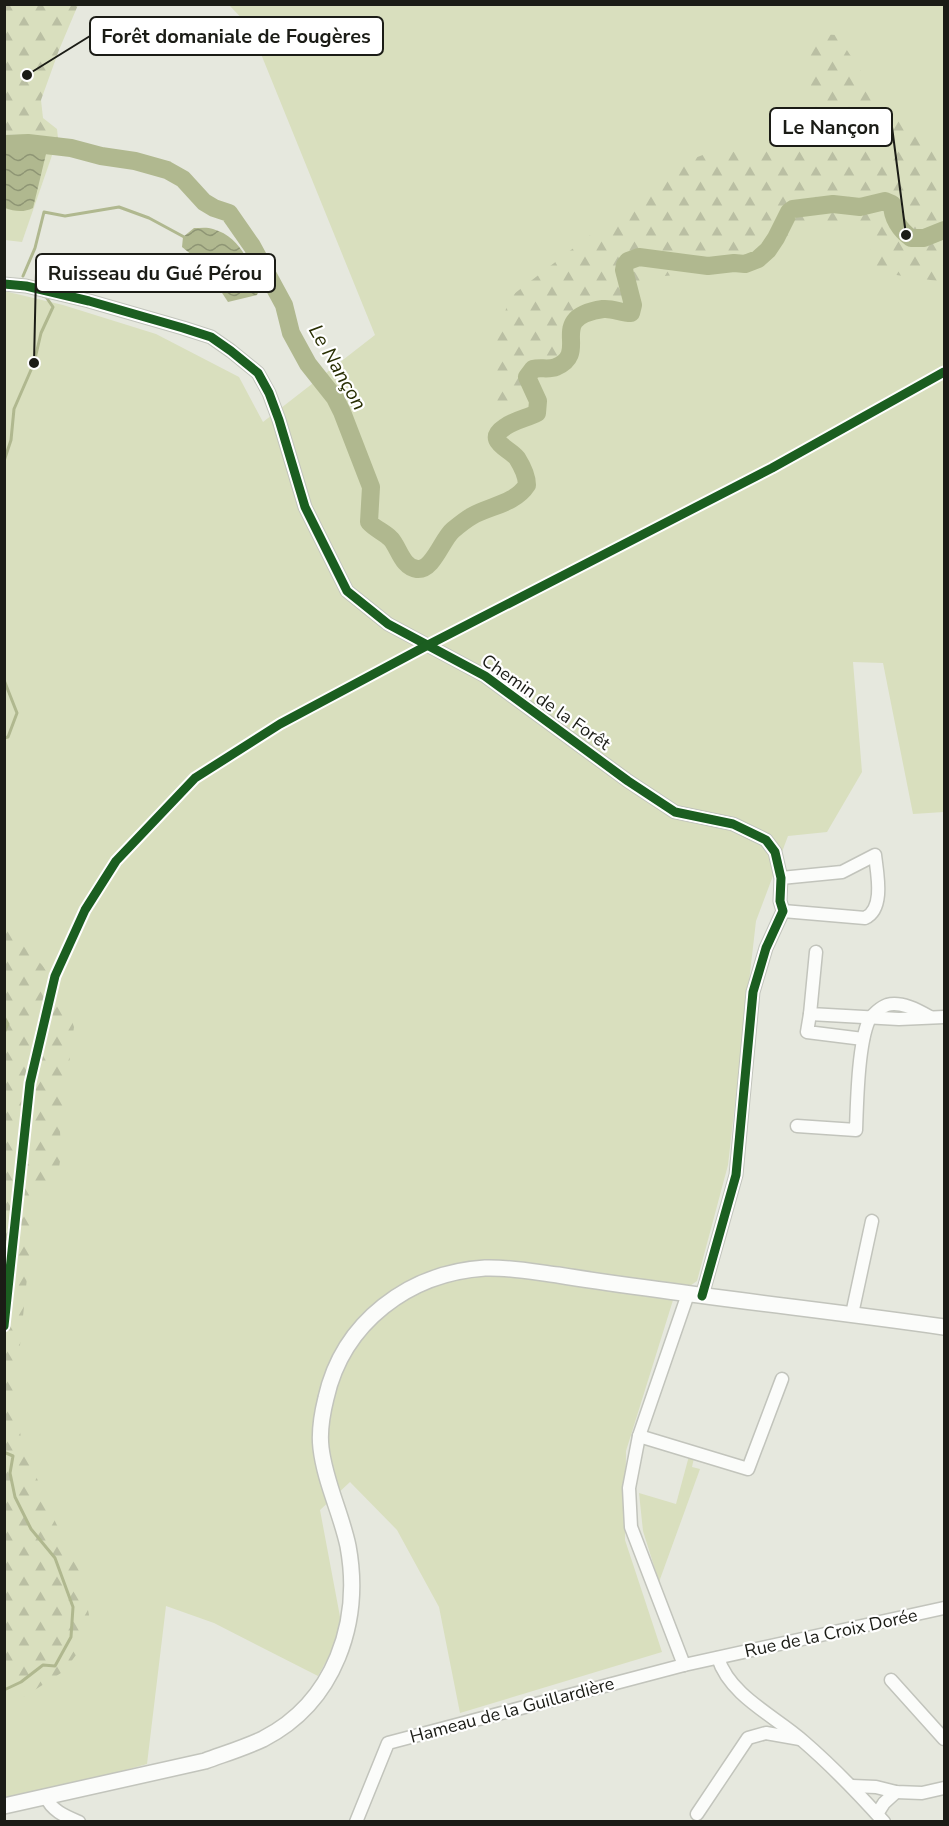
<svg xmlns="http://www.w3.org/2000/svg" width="949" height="1826" viewBox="0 0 949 1826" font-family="'Nunito Sans',sans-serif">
	<defs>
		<pattern id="forest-firs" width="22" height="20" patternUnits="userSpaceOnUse" patternTransform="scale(1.5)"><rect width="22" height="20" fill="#d9dfbe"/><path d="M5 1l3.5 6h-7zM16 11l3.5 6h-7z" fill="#babfa3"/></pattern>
		<pattern id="water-waves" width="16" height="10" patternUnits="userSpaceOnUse" patternTransform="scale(1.5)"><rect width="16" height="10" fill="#b0b88f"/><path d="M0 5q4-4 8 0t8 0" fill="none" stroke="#8e9574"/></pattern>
	</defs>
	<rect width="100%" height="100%" fill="#e6e8de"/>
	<!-- green -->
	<g fill="#d9dfbe">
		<path d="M 229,5 L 944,5 L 944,812 L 913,814 L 883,663 L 853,662 L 862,772 L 827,832 L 788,836 L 756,921 L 728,1165 L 697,1281 L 674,1297 L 626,1451 L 625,1540 L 662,1652 L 460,1713 L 439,1607 L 397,1530 L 350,1482 L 320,1510 L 341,1622 L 333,1649 L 318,1676 L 214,1623 L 166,1606 L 147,1764 L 4,1804 L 4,291 L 63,305 L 156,334 L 239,377 L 263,422 L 375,335 L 250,27 Z"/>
		<path d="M 5,134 L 58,138 L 22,242 L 5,240 Z"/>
		<path d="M 689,1456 L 694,1458 L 692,1467 L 700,1469 L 659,1582 L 643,1531 L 639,1493 L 676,1504 Z"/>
	</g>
	<!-- forest -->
	<g fill="url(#forest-firs)">
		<path d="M 4,5 L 78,5 L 59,50 L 41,100 L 43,118 L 57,129 L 58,138 L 5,134 Z"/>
		<path d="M 816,34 L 837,35 L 862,73 L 908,132 L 944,140 L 944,282 L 876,272 L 870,246 L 873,225 L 862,222 L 809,222 L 791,237 L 765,264 L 737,269 L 644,278 L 626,308 L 595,315 L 578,325 L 575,355 L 560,367 L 536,374 L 511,416 L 491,405 L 496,339 L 510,297 L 641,196 L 671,167 L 708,153 L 798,148 L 815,135 L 815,107 L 807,64 Z"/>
		<path d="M 4,926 L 42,965 L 62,992 L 74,1027 L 60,1130 L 61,1155 L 58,1174 L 36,1191 L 14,1403 L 21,1437 L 48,1507 L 80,1572 L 89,1615 L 85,1643 L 64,1671 L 24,1697 L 4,1658 Z"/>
	</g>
	<!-- water -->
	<g fill="url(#water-waves)">
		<path d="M 4,151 L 38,152 L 46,154 L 33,208 C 23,213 14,211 5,208 Z"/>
		<path d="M 194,228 C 200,228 208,227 213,229 C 241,237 250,264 260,288 L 257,295 L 228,302 L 203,264 L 182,247 L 183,237 Z"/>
	</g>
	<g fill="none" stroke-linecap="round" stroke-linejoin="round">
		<!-- stream -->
		<g stroke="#b0b88f" stroke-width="3">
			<path d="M 23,276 L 35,248 L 44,212 L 65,216 L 119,207 L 149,218 L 186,238"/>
			<path d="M 257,288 L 274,285"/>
			<path d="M 4,461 L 11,440 L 14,409 L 34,363 L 41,333 L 53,307 L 46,297 L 43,296"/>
			<path d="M 4,680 L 17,713 L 8,737 L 4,738"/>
			<path d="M 4,1017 L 8,1024 L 4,1033"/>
			<path d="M 4,1690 L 21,1682 L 43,1665 L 55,1666 L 71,1637 L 73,1607 L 55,1558 L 31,1529 L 15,1497 L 10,1473 L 13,1456 L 6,1453"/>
		</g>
		<!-- river -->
		<path stroke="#b0b88f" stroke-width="18" d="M 4,144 L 28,143 L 71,148 L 101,156 L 135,161 L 167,170 L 183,179 L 204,202 L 214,208 L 229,213 L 252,246 L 284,305 L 291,333 L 308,364 L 335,398 L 342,412 L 371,487 L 369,522 C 375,529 384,532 391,539 C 399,548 402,567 417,569 C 433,571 442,539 453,530 C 459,525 465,520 472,516 C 489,506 515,504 527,485 C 527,475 522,466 517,458 C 509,448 484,441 505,427 C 515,420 527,418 537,413 L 538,401 L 527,377 L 533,369 C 540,367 549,370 556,367 C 592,352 544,318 603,309 C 613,308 621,313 631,313 L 633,305 L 624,270 L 625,265 L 628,261 L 639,257 L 708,266 L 734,263 L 745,264 L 758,259 L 768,250 L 776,238 L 789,212 L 793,209 L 833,204 L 860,207 L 885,201 L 892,204 C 892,218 900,230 911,238 L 924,238 L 944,230"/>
		<!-- minor casing -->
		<g stroke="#c2c4bc" stroke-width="15">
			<g id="minor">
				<path d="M 4,284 L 26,286 L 89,301 L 183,328 L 211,337 L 231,351 L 258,373 L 269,393 L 279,420 L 305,507 L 347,591 L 388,624 L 485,676 L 628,781 L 675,812 L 733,824 L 766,840 L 775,852 L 781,878 L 780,901 L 783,911 L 766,948 L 753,992 L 736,1175 L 702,1296"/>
				<path d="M 781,878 L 842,872 L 875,855 C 877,873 885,909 865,918 L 783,911"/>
				<path d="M 816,952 L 810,1014 L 899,1019 L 944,1017"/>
				<path d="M 810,1014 L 807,1032 L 863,1039"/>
				<path d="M 797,1126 L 856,1130 C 857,1103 858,1044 869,1020 C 872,1015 881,1007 887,1005 C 901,1001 918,1010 930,1017"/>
				<path d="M 852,1314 L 872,1221"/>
				<path d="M 639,1436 L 748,1469 L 782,1379"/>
				<path d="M 718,1658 C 730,1696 775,1716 803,1741 C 832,1766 858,1793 884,1822"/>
				<path d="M 684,1665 L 631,1527 L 629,1488 L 639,1436 L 688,1294"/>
				<path d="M 891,1680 L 944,1739"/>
				<path d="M 852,1786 L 876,1787 L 896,1792 L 922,1793 L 944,1788"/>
				<path d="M 46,1797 C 52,1811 65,1816 79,1822"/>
				<path d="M 697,1814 L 748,1738 L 766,1733 L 800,1739"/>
				<path d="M 877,1814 L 884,1803 L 896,1792"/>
				<path d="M 356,1822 L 388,1743 L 684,1665 L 944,1608"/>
			</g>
		</g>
		<!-- major casing -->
		<g stroke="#c2c4bc" stroke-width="18">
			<path id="major" d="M 4,1806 L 205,1761 C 224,1754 244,1748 263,1739 C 335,1702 362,1622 348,1546 C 341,1513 325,1482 321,1448 C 319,1432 322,1414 326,1398 C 343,1322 409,1273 485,1268 C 509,1267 534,1272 558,1275 C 588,1280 617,1284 647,1288 C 746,1302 846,1313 944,1327"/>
		</g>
		<!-- minor -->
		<use href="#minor" stroke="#fbfcfa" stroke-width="12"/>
		<!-- major -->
		<use href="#major" stroke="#fbfcfa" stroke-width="15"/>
		<!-- cycleway casing -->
		<g stroke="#fff" stroke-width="13">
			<g id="cycleway">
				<path d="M 4,284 L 26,286 L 89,301 L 183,328 L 211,337 L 231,351 L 258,373 L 269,393 L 279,420 L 305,507 L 347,591 L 388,624 L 485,676 L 628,781 L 675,812 L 733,824 L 766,840 L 775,852 L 781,878 L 780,901 L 783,911 L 766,948 L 753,992 L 736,1175 L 702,1296"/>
				<path d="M 4,1326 L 30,1083 L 55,976 L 85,910 L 116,861 L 195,778 L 280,724 L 428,645 L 772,468 L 944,372"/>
			</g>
		</g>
		<!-- cycleway -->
		<use href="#cycleway" stroke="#1b5e20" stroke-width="9"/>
	</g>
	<g text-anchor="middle" stroke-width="4.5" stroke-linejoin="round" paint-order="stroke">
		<!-- street labels -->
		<g font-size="18" fill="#1b1c16" stroke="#fff">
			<text transform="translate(546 702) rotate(35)" y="6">Chemin de la Forêt</text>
			<text transform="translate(831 1633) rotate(-12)" y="6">Rue de la Croix Dorée</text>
			<text transform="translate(512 1710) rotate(-15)" y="6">Hameau de la Guillardière</text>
		</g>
		<!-- water labels -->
		<g font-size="20" font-style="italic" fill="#292f03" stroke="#fff">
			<text transform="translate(338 367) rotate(60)" y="7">Le Nançon</text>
		</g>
	</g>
	<!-- callouts -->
	<path fill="none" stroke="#1b1c16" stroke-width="2" d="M27 75L90 36M906 235L892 127M34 363L36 273"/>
	<g fill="#1b1c16" stroke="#fff" stroke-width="2">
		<circle cx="27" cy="75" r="6"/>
		<circle cx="906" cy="235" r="6"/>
		<circle cx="34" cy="363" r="6"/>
	</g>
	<g fill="#fff" stroke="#1b1c16" stroke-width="2">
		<rect x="90" y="17" width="293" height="38" rx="6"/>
		<rect x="770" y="108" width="122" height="38" rx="6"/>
		<rect x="36" y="254" width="239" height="38" rx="6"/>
	</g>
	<g font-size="20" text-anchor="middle" font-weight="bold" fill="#1b1c16">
		<text x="236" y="43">Forêt domaniale de Fougères</text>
		<text x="831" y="134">Le Nançon</text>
		<text x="155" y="280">Ruisseau du Gué Pérou</text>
	</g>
	<!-- border -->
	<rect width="949" height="1826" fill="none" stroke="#1b1c16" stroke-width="12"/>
</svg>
